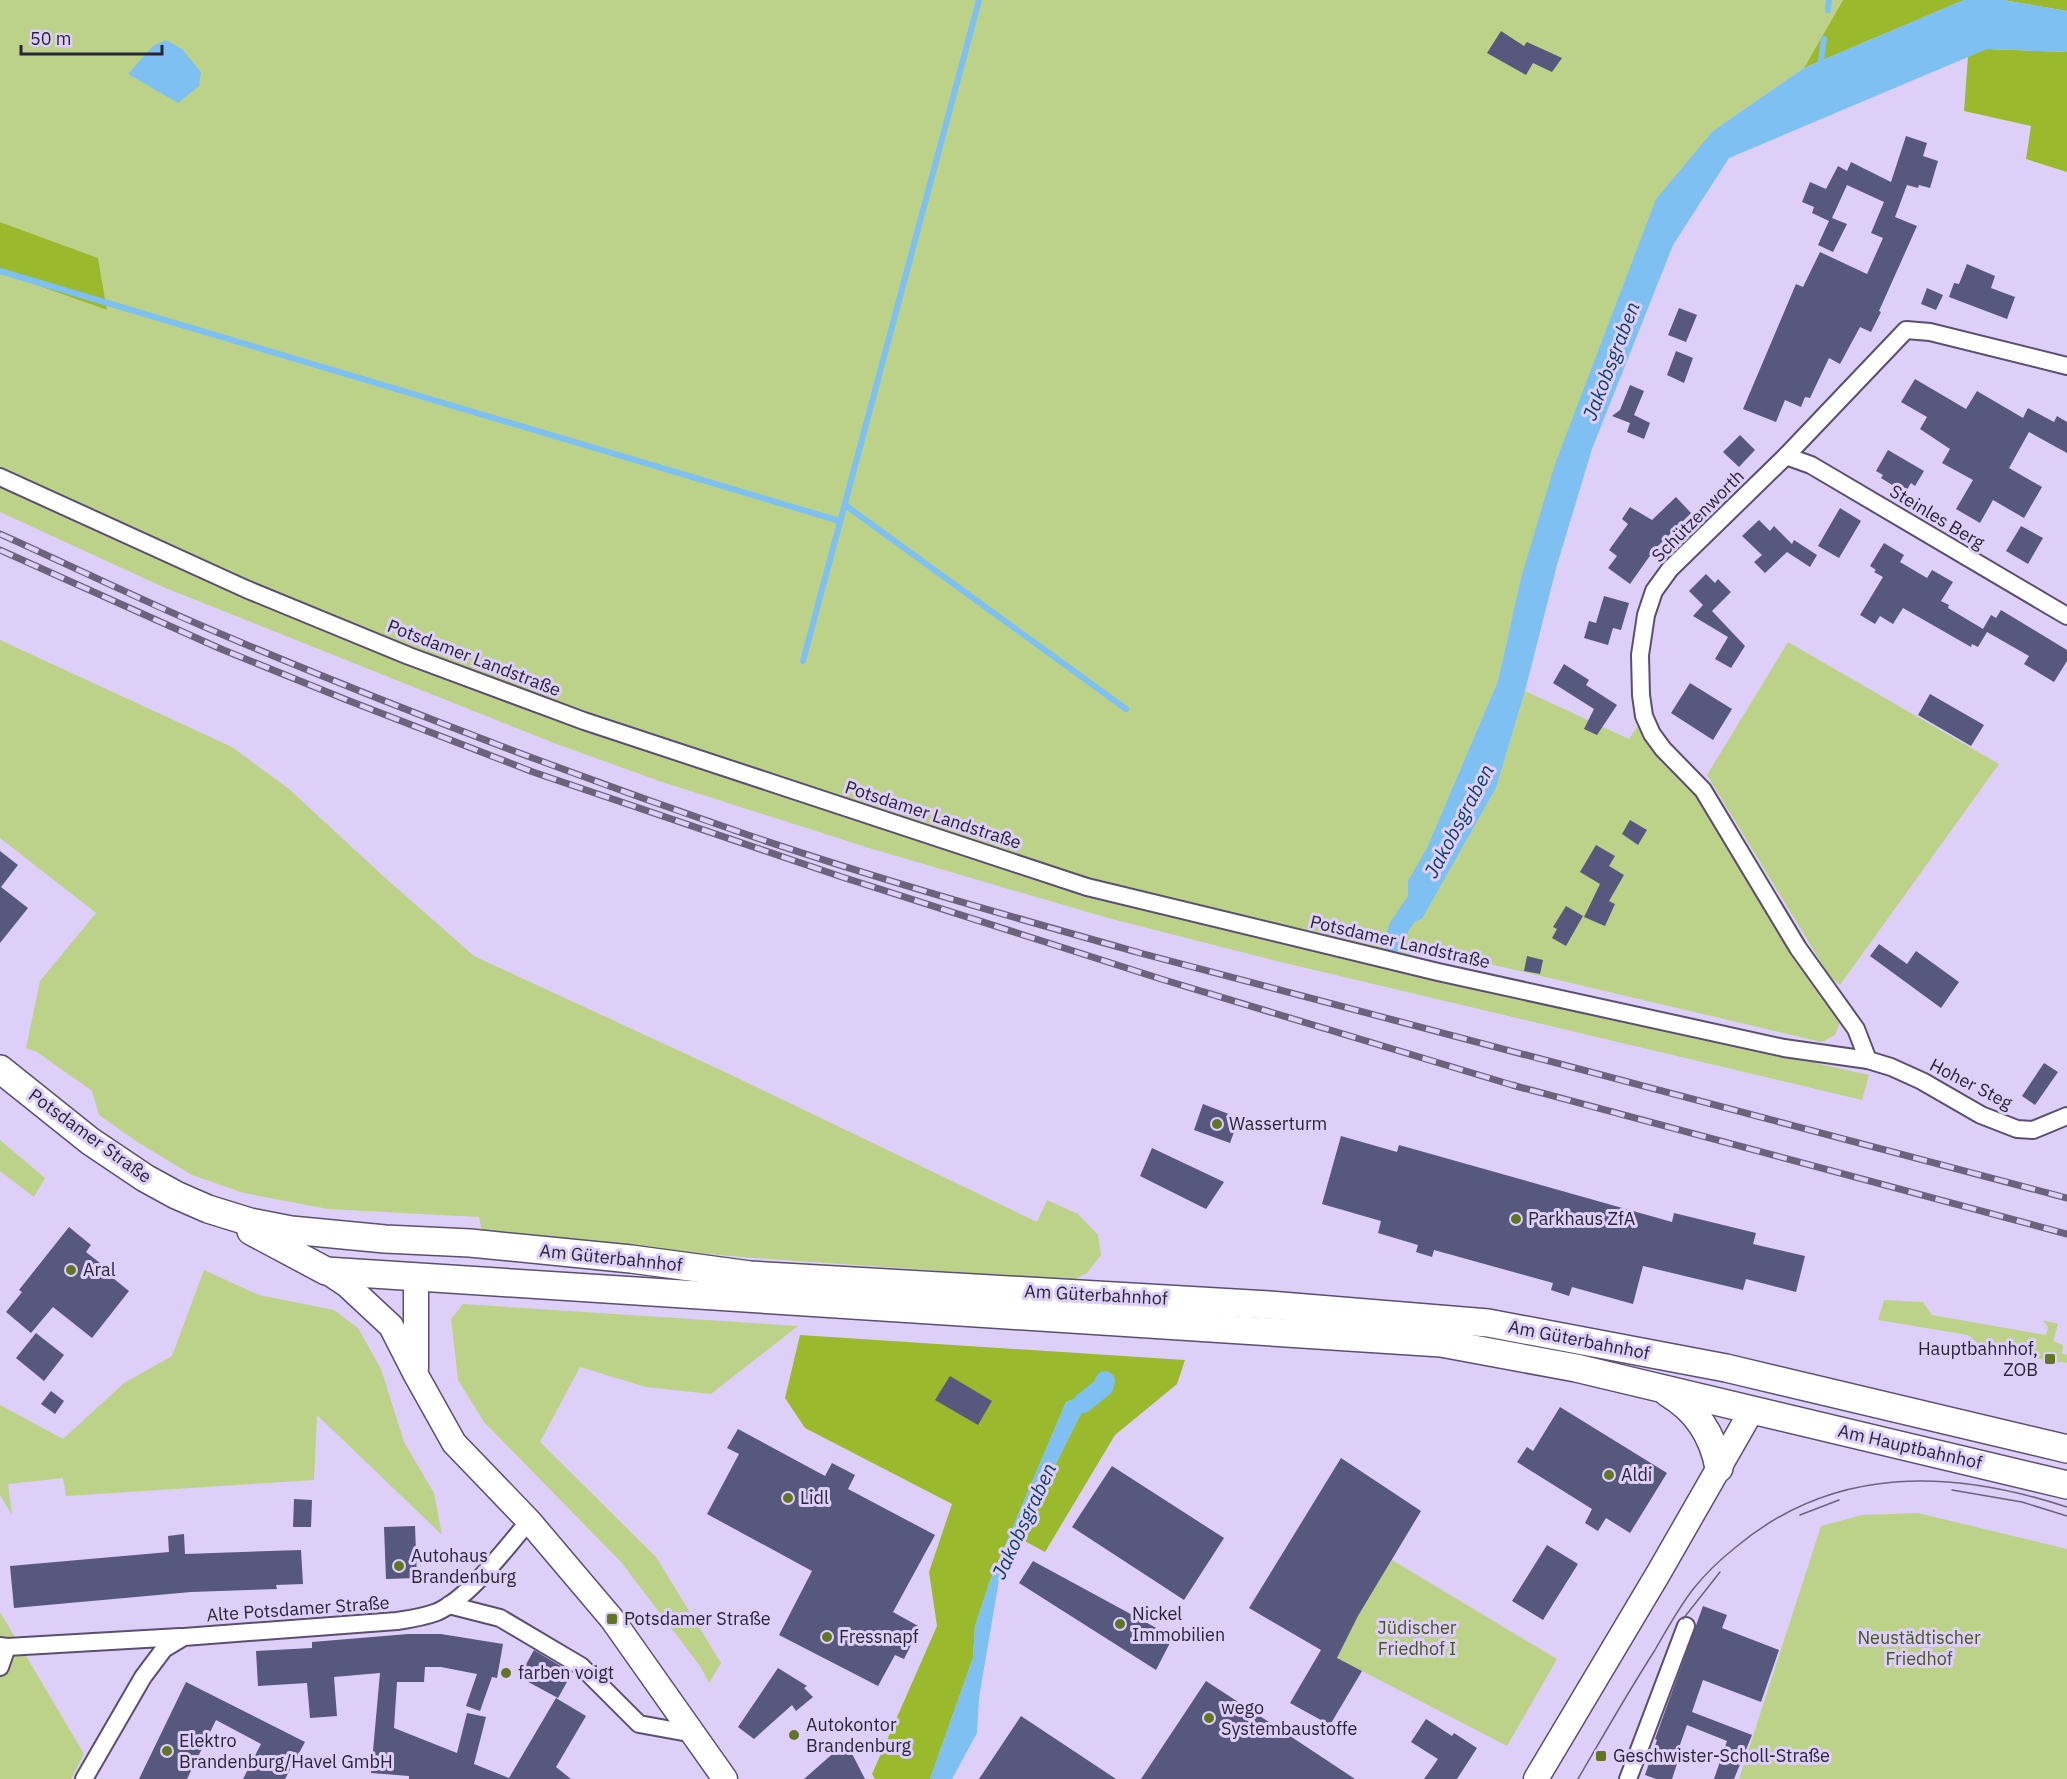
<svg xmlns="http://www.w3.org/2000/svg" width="2067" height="1779" viewBox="0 0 2067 1779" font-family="'IBM Plex Sans',sans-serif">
	<rect width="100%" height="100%" fill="#decff8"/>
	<!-- green -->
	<g fill="#bdd289">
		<path d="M 0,0 L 1843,0 L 1804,68 L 1713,131 L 1521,578 L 1498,681 L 1427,849 L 1408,881 L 1408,896 L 1395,918 L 1399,927 L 1422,919 L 1496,788 L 1525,691 L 1629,739 L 1639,724 L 1702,795 L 1792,952 L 1840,1023 L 1835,1035 L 1822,1042 L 1413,946 L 1405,971 L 1869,1075 L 1862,1100 L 1285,963 L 1108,918 L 869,848 L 659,781 L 554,743 L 163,587 L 0,512 L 0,272 L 107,310 L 98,258 L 0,222 Z"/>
		<path d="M 0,640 L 232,747 L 289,789 L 382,875 L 474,956 L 725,1072 L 1037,1222 L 1047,1200 L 1078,1214 L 1098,1235 L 1101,1255 L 1087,1273 L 1073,1280 L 742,1257 L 482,1233 L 479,1217 L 328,1209 L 244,1193 L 192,1175 L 139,1143 L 99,1115 L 92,1091 L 37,1052 L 26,1048 L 40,981 L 96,913 L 0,838 Z"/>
		<path d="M 1788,642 L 1999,764 L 1840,985 L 1830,977 L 1707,775 Z"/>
		<path d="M 0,1140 L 45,1178 L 34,1197 L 0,1171 Z"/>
		<path d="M 204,1270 L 259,1295 L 334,1310 L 358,1328 L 381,1369 L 404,1442 L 434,1493 L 442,1535 L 317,1415 L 314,1480 L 66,1496 L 63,1478 L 8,1484 L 12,1515 L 0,1495 L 0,1405 L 63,1439 L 124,1383 L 172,1356 Z"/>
		<path d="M 1884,1300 L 1923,1302 L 1932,1315 L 2046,1335 L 2048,1327 L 2043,1320 L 2058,1324 L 2053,1341 L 2063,1345 L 2062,1353 L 2067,1355 L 2067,1363 L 2039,1359 L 2030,1352 L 1979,1344 L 1968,1335 L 1878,1320 Z"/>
		<path d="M 463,1304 L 798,1326 L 711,1394 L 646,1387 L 580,1367 L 540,1442 L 656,1557 L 721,1663 L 709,1683 L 700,1666 L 621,1562 L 484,1422 L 458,1380 L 451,1319 Z"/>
		<path d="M 1918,1513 L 2067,1549 L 2067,1779 L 1739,1779 L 1821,1526 L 1862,1515 Z"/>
		<path d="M 1392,1560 L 1557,1659 L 1507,1746 L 1337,1658 L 1358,1616 Z"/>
		<path d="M 0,1612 L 84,1754 L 71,1779 L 0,1779 Z"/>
	</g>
	<!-- forest -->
	<g fill="#9bb92c">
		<path d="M 1843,0 L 1964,0 L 1804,68 Z"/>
		<path d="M 2003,0 L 2067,0 L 2067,11 Z"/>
		<path d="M 1987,49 L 2067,52 L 2067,172 L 2026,159 L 2031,126 L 1964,111 L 1968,56 Z"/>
		<path d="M 0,222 L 98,258 L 107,310 L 0,272 Z"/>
		<path d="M 800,1335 L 1185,1360 L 1177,1384 L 1115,1435 L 1045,1552 L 1019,1538 L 1080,1415 L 1102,1388 L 1066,1402 L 990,1581 L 975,1626 L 973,1658 L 930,1779 L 875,1779 L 872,1774 L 937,1626 L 929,1572 L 952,1504 L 805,1428 L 785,1398 Z"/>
	</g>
	<!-- water -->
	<g fill="#7dc0f1">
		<path d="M 1964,0 L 2003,0 L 2067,11 L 2067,52 L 1987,49 L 1729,158 L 1673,245 L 1592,449 L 1557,565 L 1525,691 L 1496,788 L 1422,919 L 1399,927 L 1395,918 L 1408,896 L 1408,881 L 1427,848 L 1498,681 L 1521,578 L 1555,464 L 1656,199 L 1713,131 L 1804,68 Z"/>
		<path d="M 166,40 L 182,49 L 201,72 L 199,86 L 178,103 L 128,74 L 153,46 Z"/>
		<path d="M 1103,1387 L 1080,1415 L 999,1580 L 979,1698 L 977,1733 L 952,1779 L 930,1779 L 973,1658 L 975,1626 L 990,1581 L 1066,1402 Z"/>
	</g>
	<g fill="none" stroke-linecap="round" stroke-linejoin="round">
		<!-- stream -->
		<g stroke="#7dc0f1" stroke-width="6">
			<path d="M 1828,10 L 1829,0"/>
			<path d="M 1820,68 L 1824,39"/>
			<path d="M 0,271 L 840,521"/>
			<path d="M 845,505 L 1126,709"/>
			<path d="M 803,661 L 979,0"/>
		</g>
		<!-- canal -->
		<g stroke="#7dc0f1" stroke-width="20">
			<path d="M 1394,942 L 1399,927 L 1414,905"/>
			<path d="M 1083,1403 L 1103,1387 L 1105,1381"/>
		</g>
	</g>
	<!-- building -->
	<g fill="#56587d">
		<path d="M 1501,31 L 1524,46 L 1527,42 L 1562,58 L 1552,72 L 1533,63 L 1526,75 L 1487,53 Z"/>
		<path d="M 1906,136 L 1927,143 L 1923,156 L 1938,161 L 1930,188 L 1919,185 L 1918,188 L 1907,185 L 1895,217 L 1917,226 L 1879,311 L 1881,312 L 1871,332 L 1860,327 L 1840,364 L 1829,358 L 1810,398 L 1805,397 L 1801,407 L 1785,400 L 1776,422 L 1743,409 L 1796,284 L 1803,287 L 1820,252 L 1867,274 L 1883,238 L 1871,233 L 1884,202 L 1847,185 L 1832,218 L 1847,224 L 1833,252 L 1818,245 L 1829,221 L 1812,213 L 1814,207 L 1802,202 L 1810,182 L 1826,189 L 1838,166 L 1847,171 L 1851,162 L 1891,182 Z"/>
		<path d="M 1967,264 L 1995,276 L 1991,288 L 2015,297 L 2007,319 L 1949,297 L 1954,283 L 1959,284 Z"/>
		<path d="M 1927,288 L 1943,295 L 1936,310 L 1921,304 Z"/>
		<path d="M 1679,308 L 1697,315 L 1686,342 L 1668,335 Z"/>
		<path d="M 1676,351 L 1693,358 L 1684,383 L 1667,375 Z"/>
		<path d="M 1915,379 L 1966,409 L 1977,391 L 2023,418 L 2028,408 L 2054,422 L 2057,416 L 2067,422 L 2067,453 L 2029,432 L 2009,468 L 2042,487 L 2024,518 L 1993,500 L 1980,523 L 1956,509 L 1973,480 L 1942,463 L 1950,449 L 1920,429 L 1927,417 L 1901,402 Z"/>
		<path d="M 1630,385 L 1644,391 L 1634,415 L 1650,423 L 1644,439 L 1627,432 L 1630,423 L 1612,416 L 1620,410 Z"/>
		<path d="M 1740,435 L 1755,450 L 1739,467 L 1723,452 Z"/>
		<path d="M 1888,450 L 1924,471 L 1915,486 L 1911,483 L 1905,493 L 1881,478 L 1883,475 L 1876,471 Z"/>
		<path d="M 1676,497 L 1691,513 L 1654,550 L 1630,584 L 1608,568 L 1617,556 L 1609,550 L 1628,524 L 1622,519 L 1630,507 L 1652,520 Z"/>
		<path d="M 1840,508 L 1861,521 L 1839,558 L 1818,546 Z"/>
		<path d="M 1759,520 L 1770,531 L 1774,526 L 1792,544 L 1794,540 L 1817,555 L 1810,567 L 1787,552 L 1765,573 L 1754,562 L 1762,555 L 1742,536 Z"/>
		<path d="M 2021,526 L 2043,538 L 2028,564 L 2006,551 Z"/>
		<path d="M 1884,543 L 1904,555 L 1900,562 L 1927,578 L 1932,570 L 1953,582 L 1941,601 L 1949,605 L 1948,608 L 1983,629 L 1991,615 L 1996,618 L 2001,610 L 2067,650 L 2067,661 L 2054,682 L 2024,664 L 2029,656 L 1987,632 L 1978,647 L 1972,644 L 1971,647 L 1903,608 L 1893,624 L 1880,616 L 1875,624 L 1860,615 L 1883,577 L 1874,572 L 1876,570 L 1870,566 Z"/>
		<path d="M 1706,574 L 1715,583 L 1718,579 L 1731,592 L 1712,611 L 1745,646 L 1731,668 L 1715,659 L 1728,637 L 1693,616 L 1703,605 L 1689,591 Z"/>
		<path d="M 1604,596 L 1629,603 L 1621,630 L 1613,628 L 1608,645 L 1584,638 L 1589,621 L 1596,623 Z"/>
		<path d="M 1564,664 L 1589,680 L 1586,685 L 1617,705 L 1597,735 L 1584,729 L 1594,709 L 1553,683 Z"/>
		<path d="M 1690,683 L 1732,709 L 1713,740 L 1671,713 Z"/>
		<path d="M 1930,694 L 1984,725 L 1971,746 L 1918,715 Z"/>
		<path d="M 1630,820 L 1647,830 L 1638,845 L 1622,834 Z"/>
		<path d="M 1596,845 L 1615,856 L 1609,866 L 1624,875 L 1609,901 L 1615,904 L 1605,926 L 1584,917 L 1600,884 L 1580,872 Z"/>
		<path d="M 0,851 L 18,865 L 1,887 L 28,908 L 0,943 Z"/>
		<path d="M 1566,906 L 1583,916 L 1566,946 L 1552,938 L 1557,929 L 1553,927 Z"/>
		<path d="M 1879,944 L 1907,964 L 1916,951 L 1959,982 L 1941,1008 L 1870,956 Z"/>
		<path d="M 1527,956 L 1543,960 L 1540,974 L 1524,971 Z"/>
		<path d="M 2044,1063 L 2058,1072 L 2035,1105 L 2022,1096 Z"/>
		<path d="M 1203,1104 L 1239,1118 L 1230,1143 L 1194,1130 Z"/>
		<path d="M 1341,1136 L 1397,1152 L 1399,1145 L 1672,1222 L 1674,1213 L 1756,1233 L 1753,1244 L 1805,1256 L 1796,1292 L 1746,1279 L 1743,1290 L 1643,1266 L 1633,1304 L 1572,1287 L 1569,1296 L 1551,1290 L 1553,1283 L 1434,1250 L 1432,1257 L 1416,1252 L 1418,1245 L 1378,1233 L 1381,1221 L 1322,1204 Z"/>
		<path d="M 1152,1148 L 1224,1182 L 1206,1209 L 1140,1176 Z"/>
		<path d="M 69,1227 L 91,1245 L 86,1252 L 110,1271 L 108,1274 L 129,1291 L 92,1338 L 53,1307 L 31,1333 L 6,1312 L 22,1292 L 19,1290 Z"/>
		<path d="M 36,1333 L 64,1355 L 44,1381 L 16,1358 Z"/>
		<path d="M 950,1376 L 992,1401 L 978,1425 L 935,1400 Z"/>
		<path d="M 51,1391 L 64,1401 L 55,1414 L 41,1404 Z"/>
		<path d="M 1560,1407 L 1667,1473 L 1630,1533 L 1606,1518 L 1598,1531 L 1585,1523 L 1592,1509 L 1517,1462 L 1527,1447 L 1533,1451 Z"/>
		<path d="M 738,1429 L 825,1476 L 832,1463 L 855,1475 L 848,1489 L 935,1535 L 893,1612 L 920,1627 L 904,1659 L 895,1655 L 878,1686 L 779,1635 L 812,1571 L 707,1514 L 739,1454 L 727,1448 Z"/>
		<path d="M 1341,1458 L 1421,1511 L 1358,1616 L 1337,1658 L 1362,1671 L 1330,1725 L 1290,1703 L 1321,1650 L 1249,1608 Z"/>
		<path d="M 1112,1466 L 1224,1538 L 1184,1600 L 1072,1527 Z"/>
		<path d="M 294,1499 L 312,1500 L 311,1527 L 293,1527 Z"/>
		<path d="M 415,1526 L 417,1578 L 386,1579 L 384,1527 Z"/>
		<path d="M 184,1534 L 185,1554 L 301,1550 L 303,1584 L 276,1585 L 277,1589 L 191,1592 L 14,1608 L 10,1566 L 169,1552 L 168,1536 Z"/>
		<path d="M 1547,1545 L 1578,1564 L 1543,1620 L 1512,1601 Z"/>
		<path d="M 1033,1561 L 1173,1637 L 1156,1670 L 1019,1583 Z"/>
		<path d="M 1703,1606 L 1727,1615 L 1722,1628 L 1779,1650 L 1761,1702 L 1703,1680 L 1692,1712 L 1752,1735 L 1734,1779 L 1714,1779 L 1727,1741 L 1687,1725 L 1676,1756 L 1679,1758 L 1672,1779 L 1656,1779 L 1645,1775 L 1657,1740 L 1655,1739 Z"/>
		<path d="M 408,1634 L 441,1634 L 503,1644 L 497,1678 L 492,1677 L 480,1711 L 466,1706 L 477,1674 L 441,1667 L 425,1667 L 424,1682 L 397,1682 L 394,1728 L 457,1753 L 467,1713 L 486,1717 L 474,1764 L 509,1778 L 556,1698 L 586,1716 L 556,1767 L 571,1779 L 409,1779 L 409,1776 L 371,1773 L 380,1673 L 334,1677 L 337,1716 L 310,1718 L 307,1683 L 258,1686 L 256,1651 L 312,1648 L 312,1642 Z"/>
		<path d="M 534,1650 L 572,1673 L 558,1698 L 519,1677 Z"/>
		<path d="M 778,1668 L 807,1686 L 804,1688 L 813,1697 L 796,1711 L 792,1705 L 754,1739 L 738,1727 Z"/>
		<path d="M 1206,1681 L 1281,1730 L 1355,1779 L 1141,1779 Z"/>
		<path d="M 186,1682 L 305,1742 L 285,1779 L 243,1779 L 261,1744 L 216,1720 L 187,1779 L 139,1779 Z"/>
		<path d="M 1021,1716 L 1116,1779 L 979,1779 Z"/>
		<path d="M 1426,1719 L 1452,1736 L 1454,1733 L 1477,1748 L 1457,1779 L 1424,1779 L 1438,1759 L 1411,1742 Z"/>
		<path d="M 846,1742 L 865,1779 L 804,1779 Z"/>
	</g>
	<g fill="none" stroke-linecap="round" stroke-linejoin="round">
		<!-- street casing -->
		<g stroke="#5b4e71" stroke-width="20">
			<g id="street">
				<path d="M 1786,456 L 1811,465 L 2067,616"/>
				<path d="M 0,477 L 246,589 L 409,656 L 584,721 L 1087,887 L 1438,972 L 1784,1048 L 1868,1060 L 1891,1067 L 1922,1081 L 1981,1115 L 2017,1129 L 2033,1130 L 2067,1116"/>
				<path d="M 1868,1060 L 1856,1029 L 1798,948 L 1703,790 L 1663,749 L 1652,734 L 1644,716 L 1641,695 L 1640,655 L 1646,615 L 1654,591 L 1670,569 L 1786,456 L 1906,330 L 1930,332 L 2067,366"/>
				<path d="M 449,1605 L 500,1618 L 581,1666 L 639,1724 L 694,1734"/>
				<path d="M 0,1646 L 7,1647 L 180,1637"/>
				<path d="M 0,1667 L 7,1647"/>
				<path d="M 84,1779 L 143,1677 L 164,1649 L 184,1637 L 397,1621 C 411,1619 424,1617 437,1612 C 469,1598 506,1548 529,1521"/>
				<path d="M 1628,1779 L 1686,1626"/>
			</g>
		</g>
		<!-- secondary casing -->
		<g stroke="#5b4e71" stroke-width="27">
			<g id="secondary">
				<path d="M 326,1271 L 347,1285 L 391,1326 L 416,1375 L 454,1443 L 529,1521 L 612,1619 L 725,1779"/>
				<path d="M 416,1278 L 416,1368"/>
				<path d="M 1536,1779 L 1658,1574 L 1752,1410"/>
			</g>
		</g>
		<!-- primary casing -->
		<g stroke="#5b4e71" stroke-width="30">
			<g id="primary">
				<path d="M 0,1069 L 90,1141 L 145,1178 L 176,1195 L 208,1209 L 250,1222 L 291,1230 L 385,1239 L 470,1243 L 631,1259 L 750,1275 L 1269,1305 L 1488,1323 L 1726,1368 L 2067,1449"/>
				<path d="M 251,1231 L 326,1271 L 1441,1343 L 1576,1368 L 2067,1485"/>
				<path d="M 1668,1393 C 1697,1410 1713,1435 1719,1468"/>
			</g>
		</g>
		<!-- street -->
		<use href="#street" stroke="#fff" stroke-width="16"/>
		<!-- secondary -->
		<use href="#secondary" stroke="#fff" stroke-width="24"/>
		<!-- primary -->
		<use href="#primary" stroke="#fff" stroke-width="27"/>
		<!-- tram -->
		<g stroke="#6b637b" stroke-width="1.5">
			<path d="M 1952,1490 L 2022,1502 L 2067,1516"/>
			<path d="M 1800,1515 L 1839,1500"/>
			<path d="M 1683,1619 L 1720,1572"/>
			<path d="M 1578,1779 C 1603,1736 1628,1692 1655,1650 C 1667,1629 1679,1607 1694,1588 C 1706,1573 1721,1559 1736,1547 C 1834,1465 1951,1469 2067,1507"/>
		</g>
		<!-- rail casing -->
		<g stroke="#6b637b" stroke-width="7">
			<g id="rail">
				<path d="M 0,534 C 76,568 151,605 228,637 C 399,709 573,775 748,835 C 877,879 1009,916 1140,953 L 2067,1198"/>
				<path d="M 0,550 L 221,649 L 347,700 L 533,772 L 842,877 L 1161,979 L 1512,1085 L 2067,1234"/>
			</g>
		</g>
		<!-- rail -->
		<use href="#rail" stroke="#decff8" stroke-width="4.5" stroke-dasharray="14" stroke-linecap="butt"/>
	</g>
	<!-- markers -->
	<g fill="#627524" stroke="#decff8" stroke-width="2">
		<circle cx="1217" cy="1124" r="6"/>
		<circle cx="1516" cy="1219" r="6"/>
		<circle cx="71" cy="1270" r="6"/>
		<rect x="2044" y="1353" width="12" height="12" rx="3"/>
		<circle cx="1609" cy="1475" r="6"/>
		<circle cx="788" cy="1498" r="6"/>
		<circle cx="399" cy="1566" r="6"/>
		<rect x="606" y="1613" width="12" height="12" rx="3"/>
		<circle cx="1120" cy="1624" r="6"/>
		<circle cx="827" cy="1637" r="6"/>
		<circle cx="506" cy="1673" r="6"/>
		<circle cx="1209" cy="1718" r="6"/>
		<circle cx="794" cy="1735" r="6"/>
		<circle cx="167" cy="1751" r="6"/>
		<rect x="1595" y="1750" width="12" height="12" rx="3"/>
	</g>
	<g text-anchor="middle" stroke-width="6" stroke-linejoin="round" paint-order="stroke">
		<!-- street labels -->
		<g font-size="18" fill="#2a2534" stroke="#decff8">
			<text transform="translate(1698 516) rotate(-45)" y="6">Schützenworth</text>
			<text transform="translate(1937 517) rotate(31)" y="6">Steinles Berg</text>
			<text transform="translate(474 658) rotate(21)" y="6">Potsdamer Landstraße</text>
			<text transform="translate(933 815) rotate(18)" y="6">Potsdamer Landstraße</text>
			<text transform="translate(1400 942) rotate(13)" y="6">Potsdamer Landstraße</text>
			<text transform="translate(1971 1084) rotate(27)" y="6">Hoher Steg</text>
			<text transform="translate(90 1136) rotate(36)" y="6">Potsdamer Straße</text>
			<text transform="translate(611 1258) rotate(6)" y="6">Am Güterbahnhof</text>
			<text transform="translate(1096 1295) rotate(3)" y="6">Am Güterbahnhof</text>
			<text transform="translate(1579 1340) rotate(11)" y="6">Am Güterbahnhof</text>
			<text transform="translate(1910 1447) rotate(13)" y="6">Am Hauptbahnhof</text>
			<text transform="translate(298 1609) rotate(-4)" y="6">Alte Potsdamer Straße</text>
		</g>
		<!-- poi labels -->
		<g font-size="18" fill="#2a2534" stroke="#decff8" text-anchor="start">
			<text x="1229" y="1130">Wasserturm</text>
			<text x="1528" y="1225">Parkhaus ZfA</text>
			<text x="83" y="1276">Aral</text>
			<text x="2038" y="1355" text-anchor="end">Hauptbahnhof,<tspan x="2038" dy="21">ZOB</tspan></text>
			<text x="1621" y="1481">Aldi</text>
			<text x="800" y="1504">Lidl</text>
			<text x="411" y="1562">Autohaus<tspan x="411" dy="21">Brandenburg</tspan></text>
			<text x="1132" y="1620">Nickel<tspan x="1132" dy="21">Immobilien</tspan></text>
			<text x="624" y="1625">Potsdamer Straße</text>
			<text x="839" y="1643">Fressnapf</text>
			<text x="518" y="1679">farben voigt</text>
			<text x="1221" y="1714">wego<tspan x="1221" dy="21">Systembaustoffe</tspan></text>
			<text x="806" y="1731">Autokontor<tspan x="806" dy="21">Brandenburg</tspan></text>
			<text x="179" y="1747">Elektro<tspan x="179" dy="21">Brandenburg/Havel GmbH</tspan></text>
			<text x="1613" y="1762">Geschwister-Scholl-Straße</text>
		</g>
		<!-- park labels -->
		<g font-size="18" fill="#485521" stroke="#decff8">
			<text x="1417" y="1634">Jüdischer<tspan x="1417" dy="21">Friedhof I</tspan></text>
			<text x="1919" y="1644">Neustädtischer<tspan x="1919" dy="21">Friedhof</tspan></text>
		</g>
		<!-- water labels -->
		<g font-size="20" font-style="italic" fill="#073e5f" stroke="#decff8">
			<text transform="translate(1611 361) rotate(-69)" y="7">Jakobsgraben</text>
			<text transform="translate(1459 821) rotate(-62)" y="7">Jakobsgraben</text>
			<text transform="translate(1024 1521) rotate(-65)" y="7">Jakobsgraben</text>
		</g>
	</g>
	<!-- scale -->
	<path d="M21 45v9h141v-9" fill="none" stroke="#2a2534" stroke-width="3"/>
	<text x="30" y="45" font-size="18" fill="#2a2534" stroke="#decff8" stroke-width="4.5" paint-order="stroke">50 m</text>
</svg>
